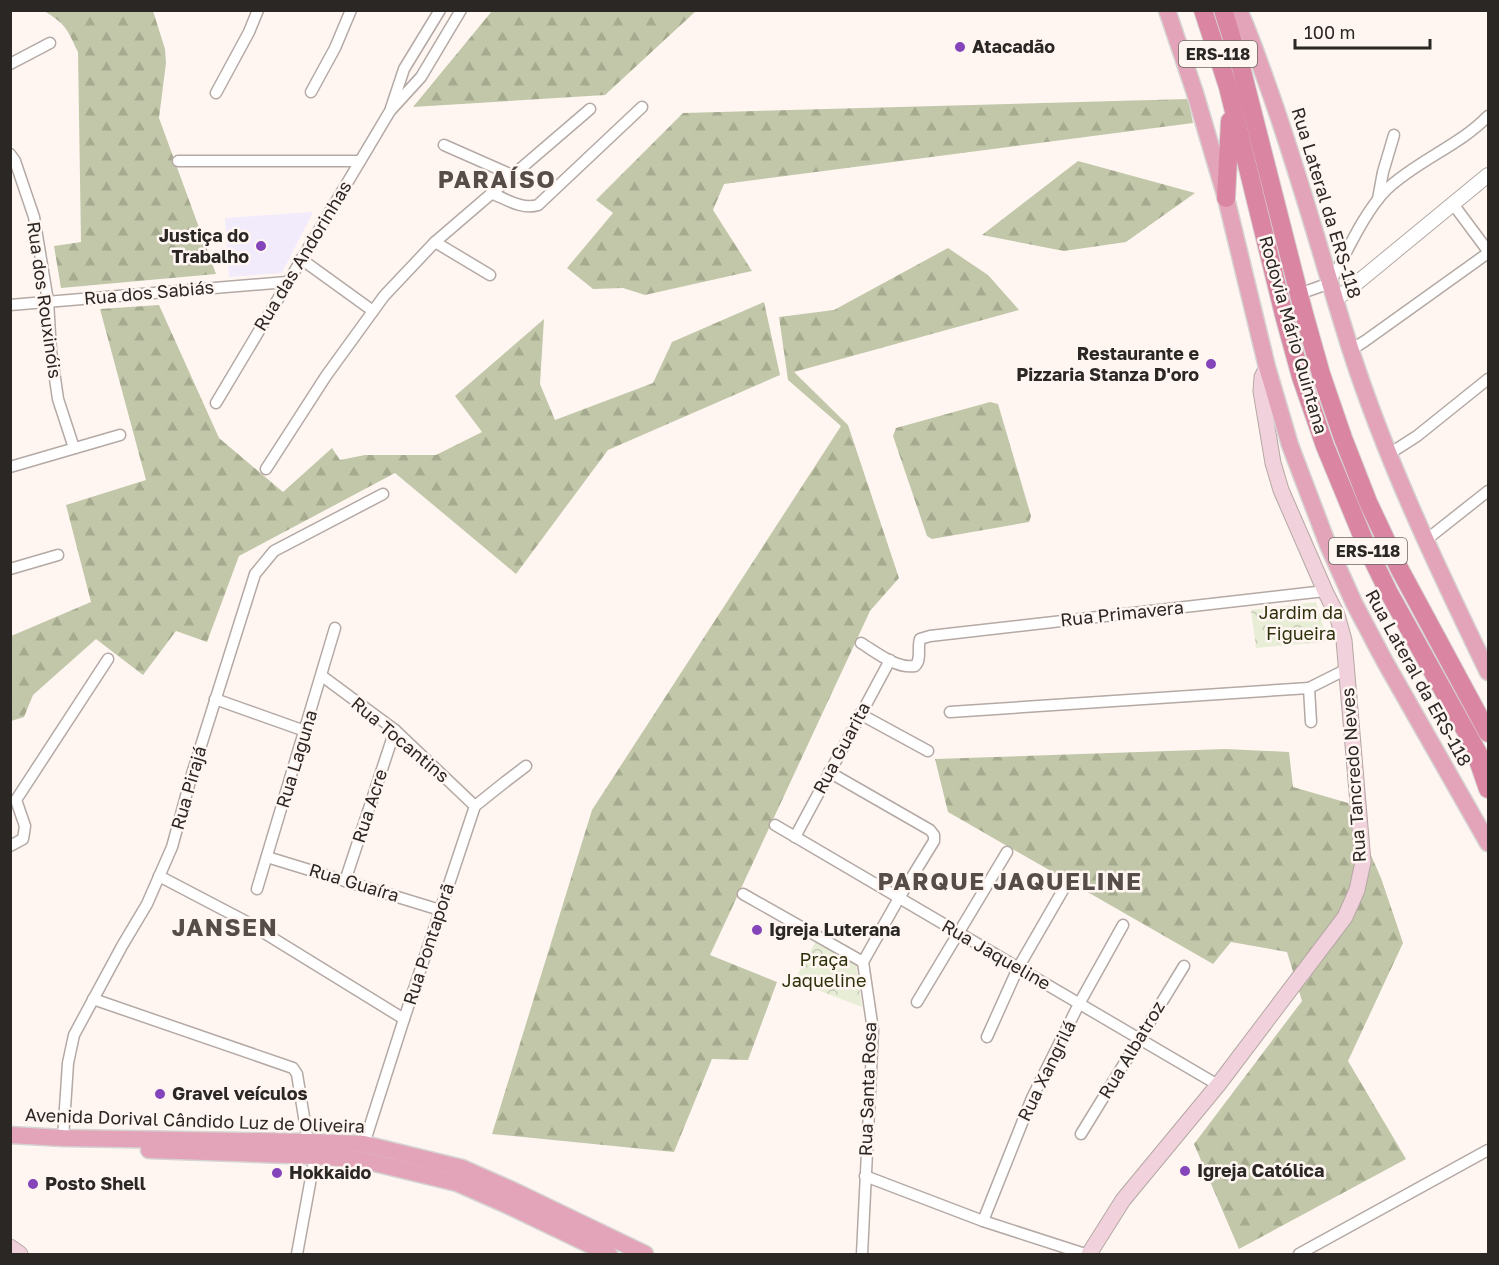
<svg xmlns="http://www.w3.org/2000/svg" width="1499" height="1265" viewBox="0 0 1499 1265" font-family="'Golos Text',sans-serif">
	<defs>
		<pattern id="forest-firs" width="22" height="20" patternUnits="userSpaceOnUse" patternTransform="scale(1.5)"><rect width="22" height="20" fill="#c1c7a8"/><path d="M5 1l3.5 6h-7zM16 11l3.5 6h-7z" fill="#a6ab90"/></pattern>
		<pattern id="park-crowns" width="20" height="18" patternUnits="userSpaceOnUse" patternTransform="scale(1.5)"><rect width="20" height="18" fill="#e8edd6"/><path d="M2 6a3 3 0 1 1 6 0M12 15a3 3 0 1 1 6 0" fill="none" stroke="#c7cbb8"/></pattern>
	</defs>
	<rect width="100%" height="100%" fill="#fff6f2"/>
	<!-- commercial -->
	<path fill="#f1ebfc" d="M 313,212 L 282,273 L 229,277 L 225,218 Z"/>
	<!-- forest -->
	<g fill="url(#forest-firs)">
		<path d="M 44,11 L 153,11 L 165,49 L 166,63 L 159,118 L 216,274 L 61,288 L 54,246 L 81,242 L 78,52 C 67,29 66,24 44,11 Z"/>
		<path d="M 492,11 L 492,10 L 696,11 L 605,95 L 413,107 Z"/>
		<path d="M 1188,99 L 1193,123 L 724,184 L 713,210 L 752,271 L 645,295 L 623,288 L 593,289 L 567,268 L 613,213 L 596,200 L 683,113 Z"/>
		<path d="M 1078,161 L 1195,193 L 1126,242 L 1064,251 L 982,235 Z"/>
		<path d="M 948,248 L 988,275 L 1019,310 L 794,372 L 848,425 L 899,578 L 870,611 L 710,955 L 777,982 L 748,1060 L 712,1059 L 674,1152 L 492,1134 L 592,810 L 841,426 L 788,380 L 779,317 L 834,310 Z"/>
		<path d="M 764,302 L 780,375 L 608,450 L 516,574 L 395,473 L 239,556 L 207,642 L 176,631 L 143,675 L 96,639 L 33,695 L 24,717 L 11,721 L 11,636 L 91,602 L 66,505 L 146,480 L 100,309 L 159,305 L 219,438 L 283,492 L 332,448 L 340,460 L 365,455 L 436,455 L 482,432 L 455,396 L 544,319 L 540,384 L 555,420 L 653,383 L 672,342 Z"/>
		<path d="M 990,402 L 998,404 L 1031,516 L 1029,522 L 932,539 L 927,536 L 893,436 L 896,428 Z"/>
		<path d="M 1226,749 L 1289,752 L 1293,787 L 1348,803 L 1381,878 L 1403,943 L 1348,1061 L 1406,1159 L 1239,1249 L 1194,1144 L 1302,1001 L 1287,952 L 1231,942 L 1213,964 L 948,812 L 935,759 Z"/>
	</g>
	<!-- park -->
	<g fill="url(#park-crowns)">
		<path d="M 1316,602 L 1326,636 L 1325,642 L 1256,648 L 1251,610 Z"/>
		<path d="M 816,941 L 856,964 L 862,1007 L 794,981 Z"/>
	</g>
	<g fill="none" stroke-linecap="round" stroke-linejoin="round">
		<!-- minor casing -->
		<g stroke="#b4a9a4" stroke-width="13">
			<g id="minor">
				<path d="M 10,64 L 50,43"/>
				<path d="M 311,92 L 335,48 L 351,10"/>
				<path d="M 216,93 L 249,32 L 258,10"/>
				<path d="M 391,108 L 404,69 L 440,10"/>
				<path d="M 444,145 L 512,175"/>
				<path d="M 10,154 L 15,161 L 34,217 L 48,301 L 51,351 L 58,399 L 74,448"/>
				<path d="M 178,161 L 360,161"/>
				<path d="M 491,193 C 506,199 522,210 538,205 L 642,107"/>
				<path d="M 1378,199 L 1383,172 L 1394,135"/>
				<path d="M 1453,204 L 1488,251"/>
				<path d="M 435,242 L 490,275"/>
				<path d="M 301,259 L 373,311"/>
				<path d="M 1299,294 L 1330,283 C 1346,254 1364,212 1387,189 C 1418,160 1459,146 1488,116"/>
				<path d="M 10,305 L 287,282"/>
				<path d="M 1351,350 L 1365,341 L 1488,253"/>
				<path d="M 216,403 L 390,111 L 421,77 L 461,10"/>
				<path d="M 1389,454 L 1417,436 L 1488,379"/>
				<path d="M 10,467 L 120,435"/>
				<path d="M 266,469 L 326,376 L 384,296 L 435,242 L 590,109"/>
				<path d="M 1426,540 L 1488,491"/>
				<path d="M 10,569 L 58,555"/>
				<path d="M 861,643 C 876,652 896,669 915,666 C 922,659 917,648 920,639 L 930,636 L 1325,591"/>
				<path d="M 322,676 L 395,730 L 475,806"/>
				<path d="M 215,699 L 305,731"/>
				<path d="M 950,712 L 1309,688"/>
				<path d="M 860,714 L 928,751"/>
				<path d="M 1311,722 L 1309,688 L 1347,669"/>
				<path d="M 829,772 L 930,830 L 934,835 L 934,841 L 899,898 L 863,962 L 873,1030 L 862,1254"/>
				<path d="M 775,825 L 1218,1085"/>
				<path d="M 795,837 L 890,660"/>
				<path d="M 10,846 L 23,839 L 25,826 L 16,800 L 108,659"/>
				<path d="M 267,857 L 440,910"/>
				<path d="M 159,876 L 245,921 L 404,1019"/>
				<path d="M 345,881 L 395,730"/>
				<path d="M 257,889 L 335,628"/>
				<path d="M 743,894 L 863,962"/>
				<path d="M 93,999 L 293,1068 L 297,1074 L 308,1142"/>
				<path d="M 917,1002 L 1007,852"/>
				<path d="M 987,1037 L 1018,968 L 1063,890"/>
				<path d="M 1081,1134 L 1184,966"/>
				<path d="M 63,1138 L 68,1063 L 74,1035 L 122,946 L 147,904 L 172,847 L 192,774 L 255,574 L 274,551 L 383,494"/>
				<path d="M 364,1144 L 404,1019 L 475,806 L 505,782 L 526,766"/>
				<path d="M 865,1176 L 983,1221 L 1085,1254"/>
				<path d="M 983,1221 L 1032,1098 L 1079,1004 L 1123,925"/>
				<path d="M 297,1254 L 315,1156"/>
				<path d="M 1299,1254 L 1488,1150"/>
			</g>
		</g>
		<!-- tertiary casing -->
		<g stroke="#b4a9a4" stroke-width="16">
			<path id="tertiary" d="M 1336,299 L 1347,291 L 1488,175"/>
		</g>
		<!-- secondary casing -->
		<g stroke="#b4a9a4" stroke-width="17">
			<g id="secondary">
				<path d="M 10,1247 L 20,1254"/>
				<path d="M 1089,1254 L 1123,1200 L 1218,1085 L 1345,917 L 1357,890 L 1363,862 L 1344,640 L 1337,615 L 1325,591 L 1281,490 L 1273,463 L 1261,391 L 1262,377 L 1267,367"/>
			</g>
		</g>
		<!-- primary casing -->
		<g stroke="#d5d4d3" stroke-width="19">
			<g id="primary">
				<path d="M 1167,10 L 1195,93 L 1226,198 L 1267,367 L 1290,445 L 1328,545 L 1354,603 L 1384,660 L 1488,843"/>
				<path d="M 1239,10 C 1249,33 1257,55 1265,78 C 1298,168 1322,260 1351,351 C 1387,462 1437,567 1488,672"/>
				<path d="M 10,1135 L 63,1138 L 308,1142 L 364,1144 L 462,1168 L 514,1191 L 645,1254"/>
				<path d="M 149,1150 L 315,1156 L 362,1160 L 457,1183 L 507,1205 L 609,1254"/>
			</g>
		</g>
		<!-- trunk casing -->
		<g stroke="#d5d4d3" stroke-width="20">
			<g id="trunk">
				<path d="M 1203,10 L 1228,87 L 1284,315 L 1301,377 L 1325,446 L 1368,550 L 1388,591 L 1488,771"/>
				<path d="M 1223,10 L 1241,67 L 1303,310 L 1321,374 L 1343,438 L 1368,502 L 1399,568 L 1488,733"/>
				<path d="M 1226,198 L 1230,121"/>
				<path d="M 1478,760 L 1488,789"/>
			</g>
		</g>
		<!-- minor -->
		<use href="#minor" stroke="#fff" stroke-width="10"/>
		<!-- tertiary -->
		<use href="#tertiary" stroke="#fff" stroke-width="14"/>
		<!-- secondary -->
		<use href="#secondary" stroke="#f1d1dc" stroke-width="15"/>
		<!-- primary -->
		<use href="#primary" stroke="#e3a4b9" stroke-width="16"/>
		<!-- trunk -->
		<use href="#trunk" stroke="#da86a2" stroke-width="18"/>
	</g>
	<!-- markers -->
	<g fill="#8445ba" stroke="#fff6f2" stroke-width="2">
		<circle cx="960" cy="47" r="6"/>
		<circle cx="261" cy="246" r="6"/>
		<circle cx="1211" cy="364" r="6"/>
		<circle cx="757" cy="930" r="6"/>
		<circle cx="160" cy="1094" r="6"/>
		<circle cx="1185" cy="1171" r="6"/>
		<circle cx="277" cy="1173" r="6"/>
		<circle cx="33" cy="1184" r="6"/>
	</g>
	<g text-anchor="middle" stroke-width="5" stroke-linejoin="round" paint-order="stroke">
		<!-- shield labels -->
		<g fill="#fff6f2" stroke="#6b6562" stroke-width="1.5">
			<rect x="1179" y="41" width="78" height="26" rx="4.5"/>
			<rect x="1329" y="538" width="78" height="26" rx="4.5"/>
		</g>
		<g font-size="16" font-weight="bold" fill="#2b2725">
			<text x="1218" y="60">ERS-118</text>
			<text x="1368" y="557">ERS-118</text>
		</g>
		<!-- poi labels -->
		<g font-size="18" font-weight="bold" fill="#2b2725" stroke="#fff6f2" text-anchor="start">
			<text x="972" y="53">Atacadão</text>
			<text x="249" y="242" text-anchor="end">Justiça do<tspan x="249" dy="21">Trabalho</tspan></text>
			<text x="1199" y="360" text-anchor="end">Restaurante e<tspan x="1199" dy="21">Pizzaria Stanza D'oro</tspan></text>
			<text x="769" y="936">Igreja Luterana</text>
			<text x="172" y="1100">Gravel veículos</text>
			<text x="1197" y="1177">Igreja Católica</text>
			<text x="289" y="1179">Hokkaido</text>
			<text x="45" y="1190">Posto Shell</text>
		</g>
		<!-- street labels -->
		<g font-size="18" fill="#2b2725" stroke="#fff6f2">
			<text transform="translate(1326 203) rotate(73)" y="6">Rua Lateral da ERS-118</text>
			<text transform="translate(303 256) rotate(-59)" y="6">Rua das Andorinhas</text>
			<text transform="translate(149 293) rotate(-5)" y="6">Rua dos Sabiás</text>
			<text transform="translate(44 300) rotate(82)" y="6">Rua dos Rouxinóis</text>
			<text transform="translate(1293 335) rotate(74)" y="6">Rodovia Mário Quintana</text>
			<text transform="translate(1122 614) rotate(-6)" y="6">Rua Primavera</text>
			<text transform="translate(1418 678) rotate(61)" y="6">Rua Lateral da ERS-118</text>
			<text transform="translate(400 740) rotate(40)" y="6">Rua Tocantins</text>
			<text transform="translate(842 748) rotate(-62)" y="6">Rua Guarita</text>
			<text transform="translate(297 759) rotate(-73)" y="6">Rua Laguna</text>
			<text transform="translate(1354 775) rotate(-94)" y="6">Rua Tancredo Neves</text>
			<text transform="translate(189 788) rotate(-74)" y="6">Rua Pirajá</text>
			<text transform="translate(370 806) rotate(-72)" y="6">Rua Acre</text>
			<text transform="translate(354 883) rotate(17)" y="6">Rua Guaíra</text>
			<text transform="translate(429 944) rotate(-72)" y="6">Rua Pontaporã</text>
			<text transform="translate(996 955) rotate(30)" y="6">Rua Jaqueline</text>
			<text transform="translate(1132 1050) rotate(-59)" y="6">Rua Albatroz</text>
			<text transform="translate(1047 1071) rotate(-64)" y="6">Rua Xangrilá</text>
			<text transform="translate(868 1089) rotate(-88)" y="6">Rua Santa Rosa</text>
			<text transform="translate(195 1121) rotate(2)" y="6">Avenida Dorival Cândido Luz de Oliveira</text>
		</g>
		<!-- park labels -->
		<g font-size="18" fill="#2c310a" stroke="#fff6f2">
			<text x="1301" y="619">Jardim da<tspan x="1301" dy="21">Figueira</tspan></text>
			<text x="824" y="966">Praça<tspan x="824" dy="21">Jaqueline</tspan></text>
		</g>
		<!-- district labels -->
		<g font-size="24" font-weight="bold" letter-spacing="1.5" fill="#564d49" stroke="#fff6f2">
			<text x="497" y="188">PARAÍSO</text>
			<text x="1010" y="890">PARQUE JAQUELINE</text>
			<text x="225" y="936">JANSEN</text>
		</g>
	</g>
	<!-- border -->
	<rect width="1499" height="1265" fill="none" stroke="#2b2725" stroke-width="24"/>
	<!-- scale -->
	<path d="M1295 39v9h135v-9" fill="none" stroke="#2b2725" stroke-width="3"/>
	<text x="1304" y="39" font-size="18" fill="#2b2725" stroke="#fff6f2" stroke-width="4.5" paint-order="stroke">100 m</text>
</svg>
